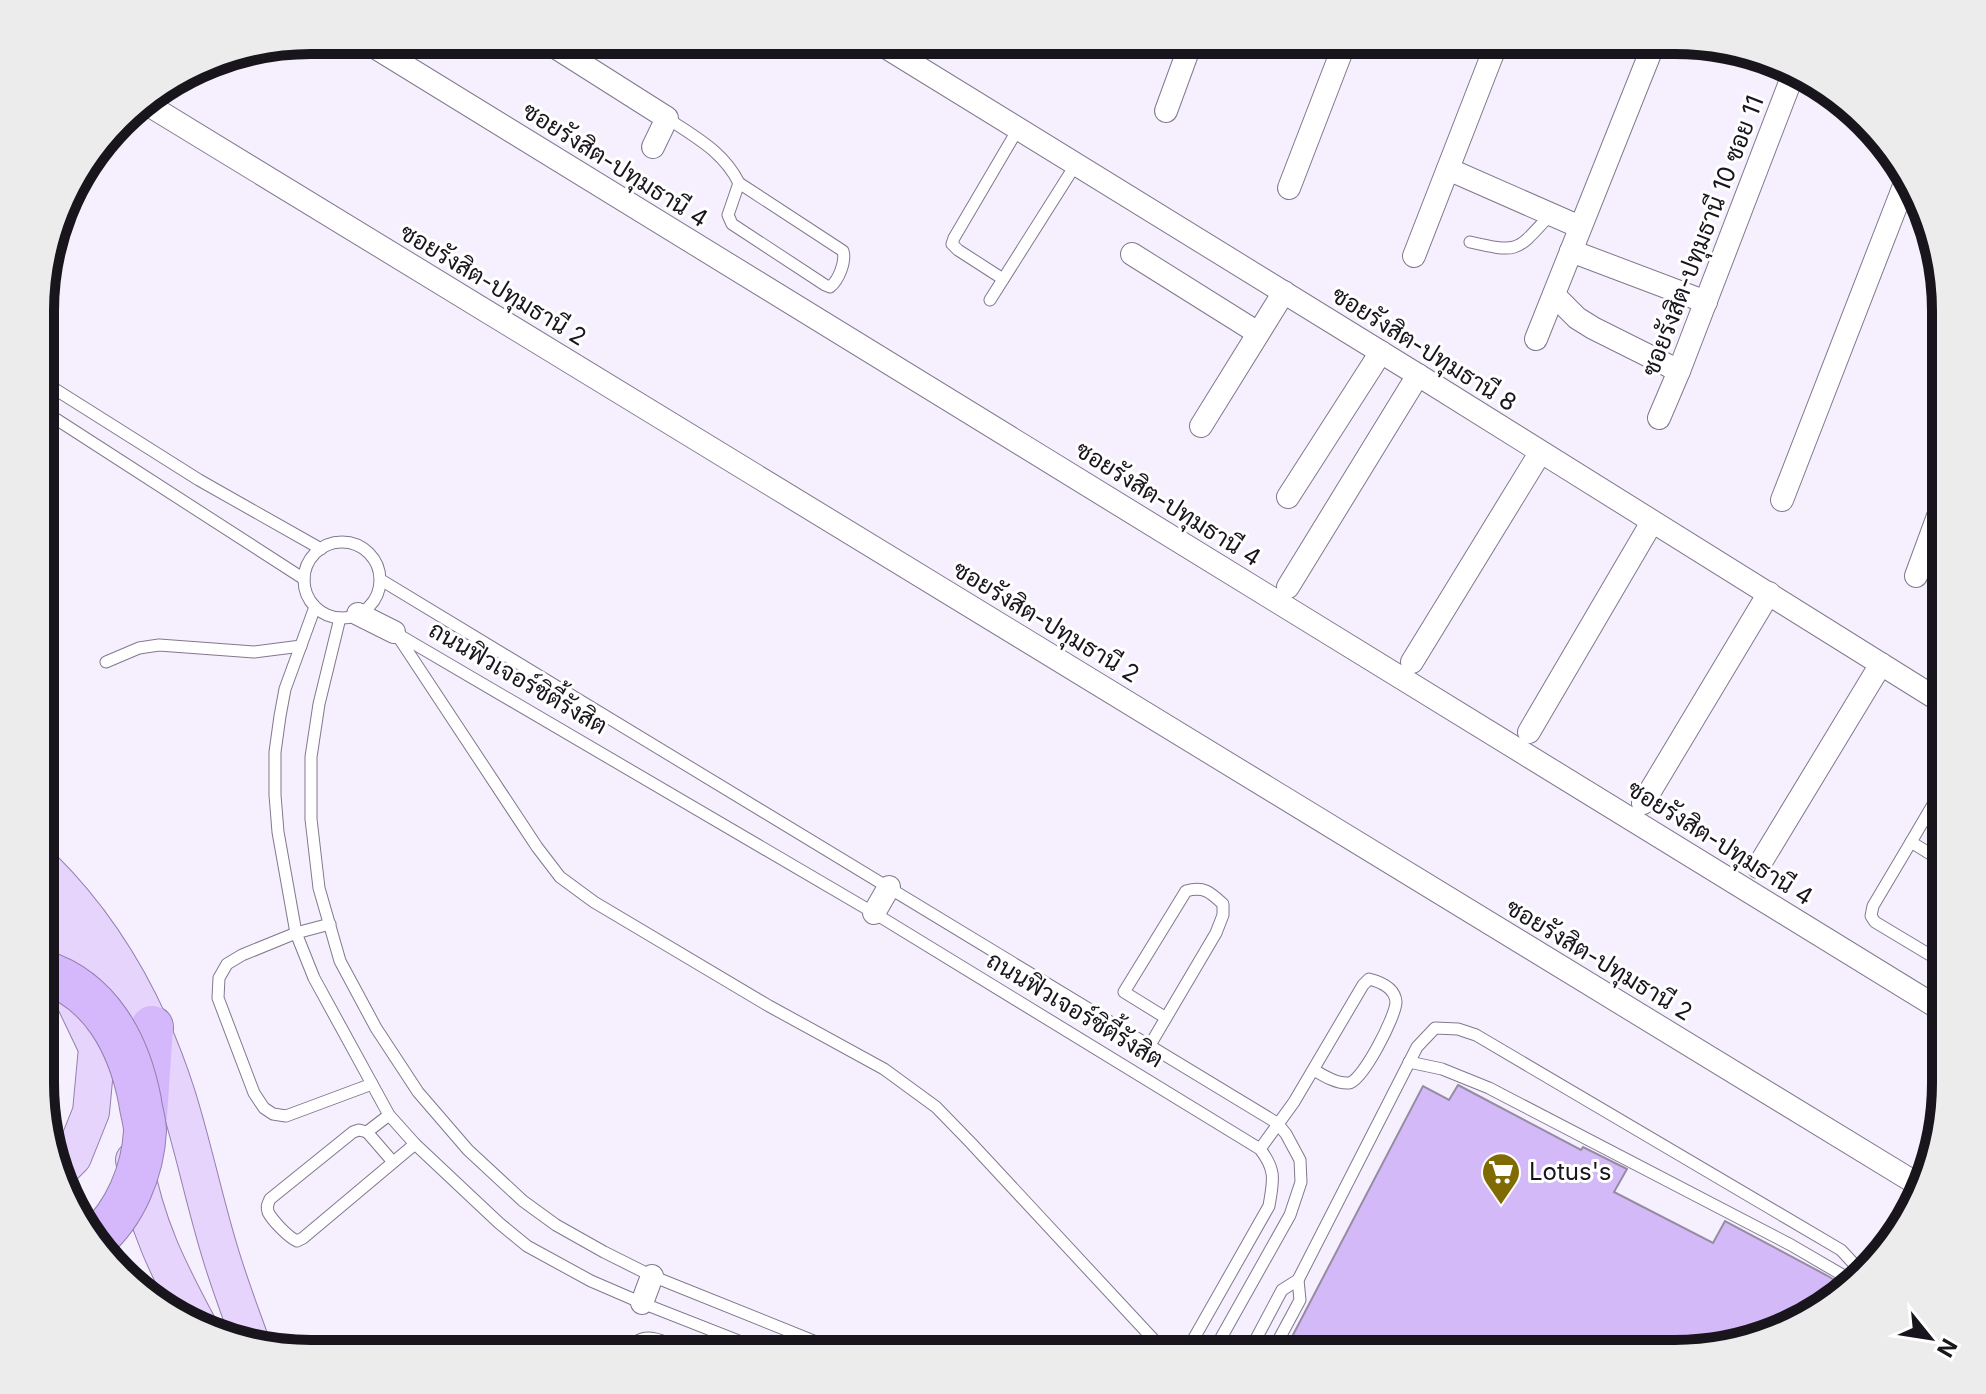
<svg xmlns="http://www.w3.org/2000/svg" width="1986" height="1394" viewBox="0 0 1986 1394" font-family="Inter,Sarabun,sans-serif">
	<rect width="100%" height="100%" fill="#f6f0fe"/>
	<!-- green -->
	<path fill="#e5d8f8" d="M 1945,532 L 1945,595 L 1926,583 Z"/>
	<!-- building -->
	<path fill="#d4b9f8" stroke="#958ca2" stroke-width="2" d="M 1458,1085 L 1581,1150 L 1583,1147 L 1627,1169 L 1614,1192 L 1713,1243 L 1725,1221 L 1826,1275 L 1838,1282 L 1831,1297 L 1795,1326 L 1675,1354 L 1283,1354 L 1423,1086 L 1449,1100 Z"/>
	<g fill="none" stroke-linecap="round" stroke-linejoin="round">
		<!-- service casing -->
		<g stroke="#81788e" stroke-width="13">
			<g id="service">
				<path d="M 667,118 C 696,138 723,151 739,183 L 843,251 C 846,261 839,280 830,287 L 825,285 L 732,224 L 728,215 L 739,183"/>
				<path d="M 1470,242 C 1519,253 1516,252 1550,215"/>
				<path d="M 1003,279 L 958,250 L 952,244 L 954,238 L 1018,129"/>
				<path d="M 990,300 L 1076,164"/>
				<path d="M 42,381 L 199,480 L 321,549"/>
				<path d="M 42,410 L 304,579"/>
				<circle cx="342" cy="580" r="38"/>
				<path d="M 381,580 L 1277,1123 L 1286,1134 L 1300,1160 L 1301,1182 L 1290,1215 L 1212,1354"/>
				<path d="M 315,607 L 285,689 L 280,716 L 275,752 L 275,795 L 278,832 L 296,933 L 314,978 L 389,1115 L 415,1144 L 499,1223 L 527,1246 L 591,1281 L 642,1303 L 772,1354"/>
				<path d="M 340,618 L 319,704 L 311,757 L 311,819 L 319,888 L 340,961 L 376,1028 L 418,1092 L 468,1150 L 523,1201 L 556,1225 L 604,1252 L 652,1276 L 846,1354"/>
				<path d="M 394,632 L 874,913 L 1260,1149 C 1277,1171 1273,1181 1269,1206 L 1185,1354"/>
				<path d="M 397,635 L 537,847 L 560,877 L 594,902 L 769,1006 L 884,1069 L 936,1107 L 971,1143 L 1167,1354"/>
				<path d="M 106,662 L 139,648 L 159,645 L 254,652 L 301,646"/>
				<path d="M 1945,784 L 1911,842 L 1945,863"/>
				<path d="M 1911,842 L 1873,906 L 1871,916 L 1875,922 L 1945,964"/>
				<path d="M 330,924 L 296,933 L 242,955 L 227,964 L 219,978 L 218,998 L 254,1093 L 264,1108 L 273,1114 L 286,1116 L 372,1084"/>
				<path d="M 1150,1045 L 1216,933 L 1223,915 L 1223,904 C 1210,892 1204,886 1186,891 L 1124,992 L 1166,1018"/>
				<path d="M 1409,1062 L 1442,1069 L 1489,1088 L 1791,1245 L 1851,1280"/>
				<path d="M 367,1132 L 389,1115"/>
				<path d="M 1260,1149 L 1294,1102 L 1363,985 L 1369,979 C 1381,982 1395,988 1396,1002 C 1396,1016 1362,1082 1349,1083 C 1337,1084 1324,1076 1314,1070"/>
				<path d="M 393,1162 L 367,1132 L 359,1130 L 353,1132 L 270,1199 C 268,1204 266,1206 268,1212 C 272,1220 288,1237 297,1241 L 303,1238 L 415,1144"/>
				<path d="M 629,1354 C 640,1323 671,1345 691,1354"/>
				<path d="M 1248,1354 L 1282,1290 L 1298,1280 L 1417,1047 L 1435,1028 L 1458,1029 L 1476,1035 L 1841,1250 L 1855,1265 L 1859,1274"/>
				<path d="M 1271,1354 L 1300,1300 L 1298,1280"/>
			</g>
		</g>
		<!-- minor casing -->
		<g stroke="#81788e" stroke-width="24">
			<g id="minor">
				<path d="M 363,40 L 1945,1012"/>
				<path d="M 544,40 L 667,118 L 653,147"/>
				<path d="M 874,40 L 1418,375 L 1945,704"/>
				<path d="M 142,101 L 1922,1187"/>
				<path d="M 1166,111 L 1192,40"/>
				<path d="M 1448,169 L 1580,227"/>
				<path d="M 1289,188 L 1346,40"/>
				<path d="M 1571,251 L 1706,302"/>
				<path d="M 1132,254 L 1258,333"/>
				<path d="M 1414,256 L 1498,40"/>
				<path d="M 1554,295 L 1577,318 L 1593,328 L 1679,371"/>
				<path d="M 1536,339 L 1655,41"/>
				<path d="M 1659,418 L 1679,371 L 1794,72"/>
				<path d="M 1201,426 L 1284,292"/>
				<path d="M 1288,497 L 1381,352"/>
				<path d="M 1782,500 L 1907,178"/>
				<path d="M 1916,576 L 1945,497"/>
				<path d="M 1288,587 L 1418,375"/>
				<path d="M 358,614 L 394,632"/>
				<path d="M 1412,662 L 1540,453"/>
				<path d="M 1529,732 L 1652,522"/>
				<path d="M 1643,803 L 1769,593"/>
				<path d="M 1758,867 L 1881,664"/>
				<path d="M 874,913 L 889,887"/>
				<path d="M 642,1303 L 652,1276"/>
			</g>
		</g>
		<!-- primary casing -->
		<g stroke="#937fad" stroke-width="38">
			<g id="primary">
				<path d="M 42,867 C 106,930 150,1011 177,1095 C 194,1149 205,1205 222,1259 C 231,1288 242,1317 252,1345"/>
				<path d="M 42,917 C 73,946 104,978 115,1019"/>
				<path d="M 134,1160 C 146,1226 168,1269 199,1327"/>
				<path d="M 60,1170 L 73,1157 L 91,1112 L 97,1048 L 75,1002 L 63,986"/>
			</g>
		</g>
		<!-- motorway casing -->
		<g stroke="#937fad" stroke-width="44">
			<path id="motorway" d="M 146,1116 L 152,1027"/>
		</g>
		<!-- service -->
		<use href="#service" stroke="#fff" stroke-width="11"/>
		<!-- minor -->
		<use href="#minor" stroke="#fff" stroke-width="22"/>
		<!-- primary -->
		<use href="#primary" stroke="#e6d4fd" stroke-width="36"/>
		<!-- motorway -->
		<use href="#motorway" stroke="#d5b8fb" stroke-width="42"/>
		<!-- motorway-bridge casing -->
		<g stroke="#937fad" stroke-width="44" stroke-linecap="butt">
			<path id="motorway-bridge" d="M 42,971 C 101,990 129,1044 140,1101 C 141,1111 145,1121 145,1131 C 143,1171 125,1214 95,1240"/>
		</g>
		<!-- motorway-bridge -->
		<use href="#motorway-bridge" stroke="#d5b8fb" stroke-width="42"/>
	</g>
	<!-- icons -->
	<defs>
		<g id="supermarket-pin" transform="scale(2)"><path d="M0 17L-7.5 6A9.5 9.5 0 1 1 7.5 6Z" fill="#806a02" stroke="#fff"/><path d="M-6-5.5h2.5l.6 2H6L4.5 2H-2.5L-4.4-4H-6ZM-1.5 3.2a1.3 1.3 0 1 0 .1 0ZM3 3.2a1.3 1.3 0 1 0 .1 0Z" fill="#fff"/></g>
	</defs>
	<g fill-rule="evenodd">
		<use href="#supermarket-pin" x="1501" y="1172"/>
	</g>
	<g text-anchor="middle" stroke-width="6" stroke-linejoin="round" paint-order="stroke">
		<!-- street labels -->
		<g font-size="24" fill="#19151d" stroke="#fff">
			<text transform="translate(615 165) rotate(32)" y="8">ซอยรังสิต-ปทุมธานี 4</text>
			<text transform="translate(1703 236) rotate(-69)" y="8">ซอยรังสิต-ปทุมธานี 10 ซอย 11</text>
			<text transform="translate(493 285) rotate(31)" y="8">ซอยรังสิต-ปทุมธานี 2</text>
			<text transform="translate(1424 349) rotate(32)" y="8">ซอยรังสิต-ปทุมธานี 8</text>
			<text transform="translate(1168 504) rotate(32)" y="8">ซอยรังสิต-ปทุมธานี 4</text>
			<text transform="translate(1046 622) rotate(31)" y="8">ซอยรังสิต-ปทุมธานี 2</text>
			<text transform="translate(518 678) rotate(30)" y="8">ถนนฟิวเจอร์ซิตี้รังสิต</text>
			<text transform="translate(1720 843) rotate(32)" y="8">ซอยรังสิต-ปทุมธานี 4</text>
			<text transform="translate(1599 960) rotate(31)" y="8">ซอยรังสิต-ปทุมธานี 2</text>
			<text transform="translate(1075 1010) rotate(31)" y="8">ถนนฟิวเจอร์ซิตี้รังสิต</text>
		</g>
		<!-- poi labels -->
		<g font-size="24" fill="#19151d" stroke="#fff" text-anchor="start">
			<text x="1529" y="1180">Lotus's</text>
		</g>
	</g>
	<!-- crop -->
	<path d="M0 0H1986V1394H0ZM311 54H1675A257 257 0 0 1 1932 311V1083A257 257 0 0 1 1675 1340H311A257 257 0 0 1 54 1083V311A257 257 0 0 1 311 54Z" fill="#edeced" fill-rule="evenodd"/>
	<path fill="none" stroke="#19151d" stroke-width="10" d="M311 54H1675A257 257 0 0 1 1932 311V1083A257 257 0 0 1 1675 1340H311A257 257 0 0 1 54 1083V311A257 257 0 0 1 311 54Z"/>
	<!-- north arrow -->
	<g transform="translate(1930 1338) rotate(120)" stroke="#ffffff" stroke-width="6" paint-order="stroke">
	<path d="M0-6L14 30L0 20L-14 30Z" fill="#19151d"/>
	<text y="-12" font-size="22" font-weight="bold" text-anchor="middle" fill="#19151d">N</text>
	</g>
</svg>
